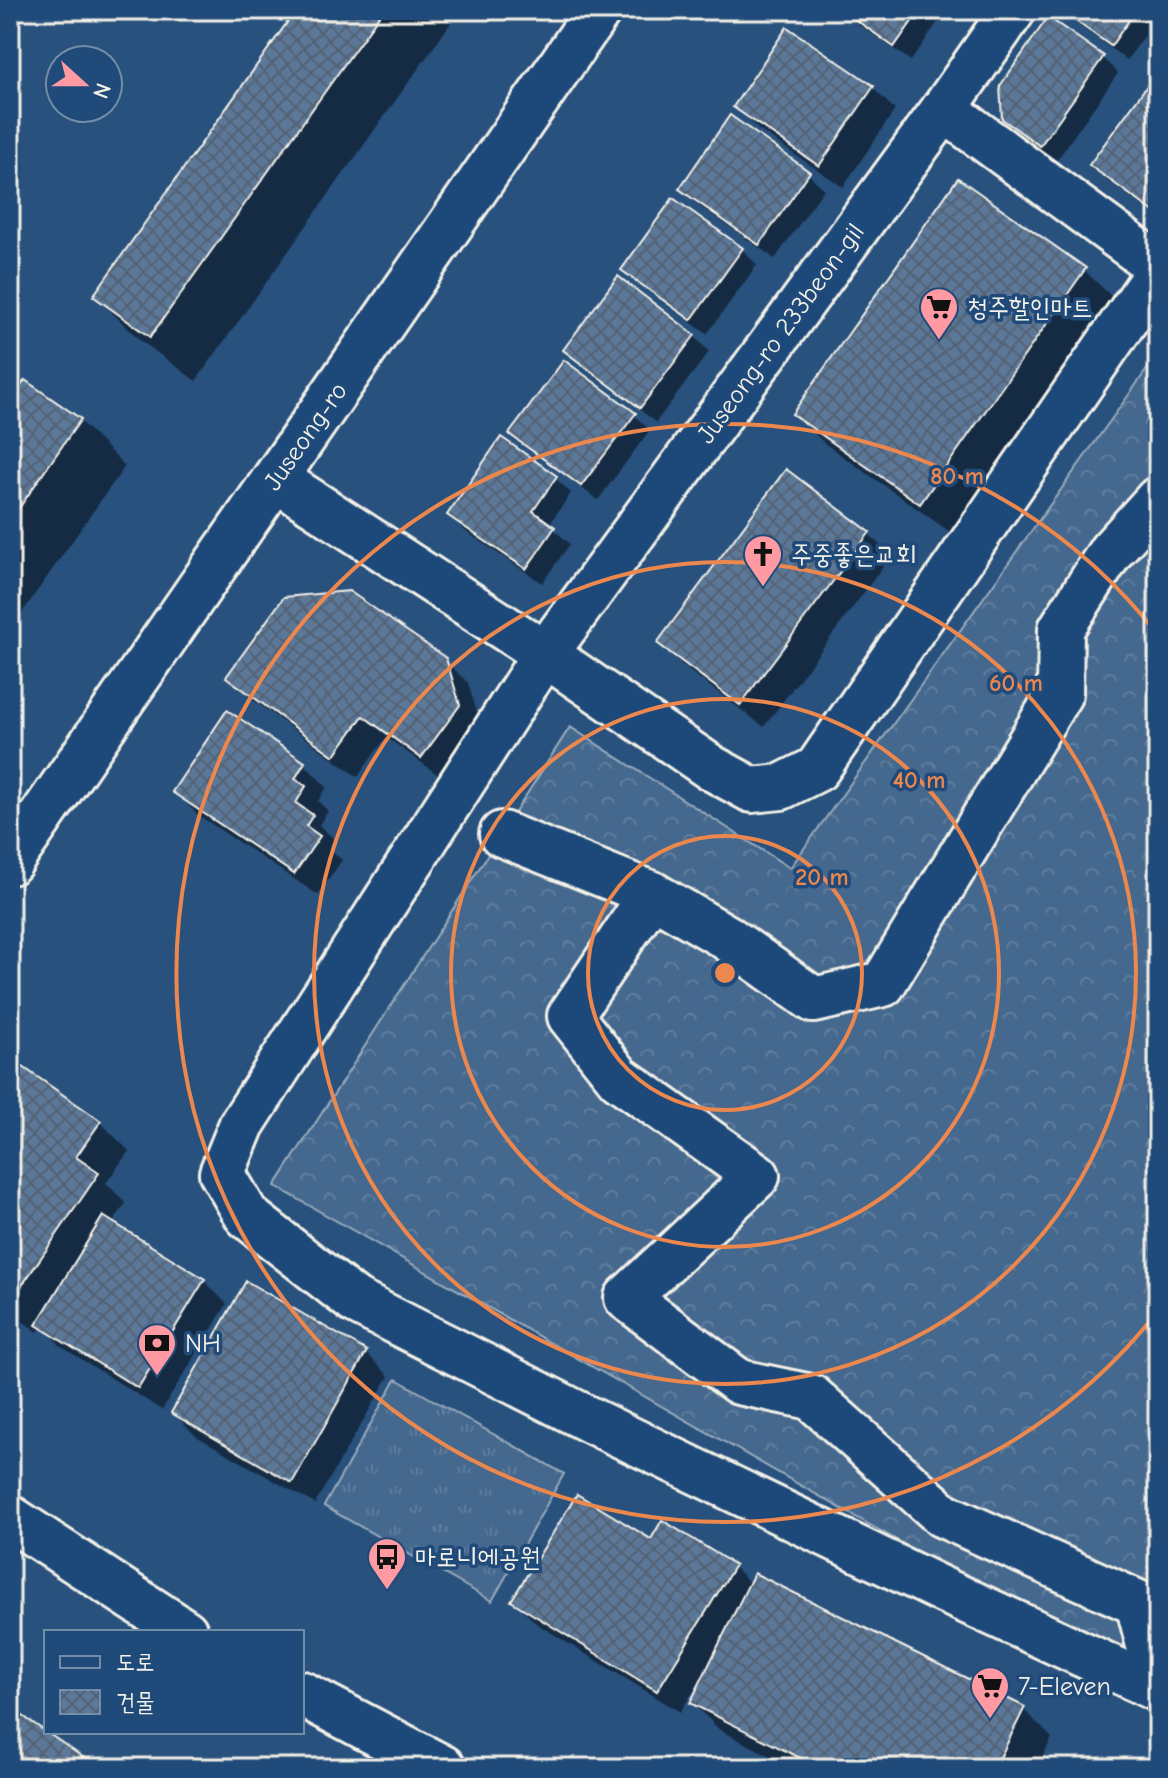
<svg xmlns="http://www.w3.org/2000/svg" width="1168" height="1778" viewBox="0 0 1168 1778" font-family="'Comic Neue','Poor Story',sans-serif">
	<defs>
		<pattern id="grass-tufts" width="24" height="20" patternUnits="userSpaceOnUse" patternTransform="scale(2)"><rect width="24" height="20" fill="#45688e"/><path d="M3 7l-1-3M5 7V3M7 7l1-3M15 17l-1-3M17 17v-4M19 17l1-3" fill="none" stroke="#607e9e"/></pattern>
		<pattern id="forest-crowns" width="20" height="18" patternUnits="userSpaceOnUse" patternTransform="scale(2)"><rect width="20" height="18" fill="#45688e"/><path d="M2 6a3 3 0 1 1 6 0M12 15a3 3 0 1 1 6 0" fill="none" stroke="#607e9e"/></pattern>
		<pattern id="building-cross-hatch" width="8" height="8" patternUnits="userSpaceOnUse" patternTransform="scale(2)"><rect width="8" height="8" fill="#5b7899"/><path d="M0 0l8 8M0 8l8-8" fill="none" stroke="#536274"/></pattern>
	</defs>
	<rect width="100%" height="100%" fill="#28517e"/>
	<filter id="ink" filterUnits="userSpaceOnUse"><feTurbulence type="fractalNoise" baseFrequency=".0125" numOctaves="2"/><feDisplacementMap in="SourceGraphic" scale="16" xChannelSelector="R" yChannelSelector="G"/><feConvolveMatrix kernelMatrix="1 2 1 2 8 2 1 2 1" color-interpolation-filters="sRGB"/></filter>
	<g filter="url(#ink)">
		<!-- grass -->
		<path fill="url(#grass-tufts)" stroke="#9cacbb" stroke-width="2" d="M 396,1379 L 564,1474 L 492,1601 L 324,1506 Z"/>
		<!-- forest -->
		<path fill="url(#forest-crowns)" stroke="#9cacbb" stroke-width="2" d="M 1158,354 L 1158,1689 L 275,1186 L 570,727 L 790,868 Z"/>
		<!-- shadow -->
		<g fill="#0007">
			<path d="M 298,10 L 460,10 L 196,381 L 141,341 L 95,296 Z"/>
			<path d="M 838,10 L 946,10 L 911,61 Z"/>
			<path d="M 1063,10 L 1158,10 L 1158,17 L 1127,60 L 1077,24 Z"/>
			<path d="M 1102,57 L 1118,73 L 1057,160 L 1020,134 L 1004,118 Z"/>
			<path d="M 872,87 L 895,110 L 843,187 L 759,130 L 736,107 Z"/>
			<path d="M 1158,92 L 1158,217 L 1108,181 L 1092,165 Z"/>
			<path d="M 808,174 L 824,189 L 775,259 L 697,204 L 681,188 Z"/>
			<path d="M 742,249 L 757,265 L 707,334 L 640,285 L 624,270 Z"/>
			<path d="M 1084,270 L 1113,298 L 950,532 L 824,443 L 795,414 Z"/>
			<path d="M 694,336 L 709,352 L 656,422 L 581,365 L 566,350 Z"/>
			<path d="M 25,382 L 80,421 L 125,466 L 10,630 L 10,404 Z"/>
			<path d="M 634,415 L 650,430 L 598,500 L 528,449 L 512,433 Z"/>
			<path d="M 555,478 L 571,493 L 549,525 L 570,544 L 542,583 L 465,531 L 450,515 Z"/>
			<path d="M 868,533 L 891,556 L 764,727 L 683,666 L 660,643 Z"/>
			<path d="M 445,660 L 468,683 L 482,729 L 444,779 L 386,737 L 358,777 L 252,699 L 229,677 Z"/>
			<path d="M 304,764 L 327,787 L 318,801 L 328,811 L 319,825 L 334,839 L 329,848 L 342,860 L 318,895 L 198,815 L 175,792 Z"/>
			<path d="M 10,1060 L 100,1122 L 129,1151 L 106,1183 L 126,1203 L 112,1224 L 204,1281 L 227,1304 L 162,1410 L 62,1347 L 42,1327 L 38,1332 L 10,1313 Z"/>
			<path d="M 247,1284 L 366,1353 L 389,1376 L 315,1504 L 196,1436 L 173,1413 Z"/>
			<path d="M 651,1542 L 733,1566 L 751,1584 L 1023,1709 L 1052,1738 L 1037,1768 L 794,1768 L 721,1731 L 692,1703 L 701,1684 L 699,1683 L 680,1712 L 537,1624 L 514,1601 Z"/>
		</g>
		<!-- building -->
		<g fill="url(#building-cross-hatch)" stroke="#f4f1e8" stroke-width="2">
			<path d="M 296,10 L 383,10 L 150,337 L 93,296 Z"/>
			<path d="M 842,10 L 920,10 L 894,47 Z"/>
			<path d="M 1060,10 L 1136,10 L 1111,46 Z"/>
			<path d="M 1048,17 L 1104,56 L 1040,146 L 1002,119 L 1000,86 Z"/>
			<path d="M 787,27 L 874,86 L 819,166 L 733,107 Z"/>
			<path d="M 1149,83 L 1158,90 L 1158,215 L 1089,165 Z"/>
			<path d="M 730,115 L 810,172 L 759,245 L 679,189 Z"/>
			<path d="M 958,178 L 1086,268 L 920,504 L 792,414 Z"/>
			<path d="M 673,198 L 743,248 L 691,320 L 621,270 Z"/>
			<path d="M 618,276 L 695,335 L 640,408 L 563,350 Z"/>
			<path d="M 564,360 L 636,413 L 581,486 L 509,434 Z"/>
			<path d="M 25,380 L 81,419 L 10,521 L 10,401 Z"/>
			<path d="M 501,437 L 557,476 L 533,511 L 555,527 L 526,569 L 447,515 Z"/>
			<path d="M 786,469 L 870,532 L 740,705 L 657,643 Z"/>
			<path d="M 349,591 L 446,658 L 460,705 L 421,758 L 363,716 L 334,756 L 226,677 L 284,597 Z"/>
			<path d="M 227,710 L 305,762 L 295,779 L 306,786 L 296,803 L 313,815 L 306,826 L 320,836 L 294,874 L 172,792 Z"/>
			<path d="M 10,1058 L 101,1121 L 76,1157 L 99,1173 L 10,1303 Z"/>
			<path d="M 103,1216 L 205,1279 L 138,1388 L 36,1325 Z"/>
			<path d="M 246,1281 L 367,1351 L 292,1483 L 171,1413 Z"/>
			<path d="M 577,1494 L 651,1539 L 662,1520 L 735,1565 L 657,1691 L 511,1601 Z"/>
			<path d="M 754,1573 L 1025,1707 L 995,1768 L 820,1768 L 690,1703 Z"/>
			<path d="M 10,1707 L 46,1732 L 99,1768 L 10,1768 Z"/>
		</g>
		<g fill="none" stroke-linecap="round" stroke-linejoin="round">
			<!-- street casing -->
			<g stroke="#f4f1e8" stroke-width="50">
				<g id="street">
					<path d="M 1013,10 L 944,109 L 545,654 L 242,1124 L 222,1173 L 247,1216 L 355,1301 L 596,1423 L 943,1590 L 1158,1689"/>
					<path d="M 944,109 L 1158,266"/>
					<path d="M 276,479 L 545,654 L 710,767 L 752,790 L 781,787 L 817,769 L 1158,272"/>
					<path d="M 1158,499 L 1111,551 L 1061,629 L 1060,693 L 883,984 L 814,1000 L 726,937 L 652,894 L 570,1016 L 619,1078 L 757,1176 L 627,1298 L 739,1382 L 811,1397 L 943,1515 L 1138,1603 L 1158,1680"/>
					<path d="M 502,834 L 652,894"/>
				</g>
			</g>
			<!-- secondary casing -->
			<g stroke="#f4f1e8" stroke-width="50">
				<g id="secondary">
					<path d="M 10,862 L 599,10"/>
					<path d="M 10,1518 L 185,1632"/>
					<path d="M 302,1694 L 443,1768"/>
				</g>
			</g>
			<!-- street -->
			<use href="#street" stroke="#1f4a7a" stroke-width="44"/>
			<!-- secondary -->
			<use href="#secondary" stroke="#1f4a7a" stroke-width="44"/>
		</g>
	</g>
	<!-- distance rings -->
	<g fill="none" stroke="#ec874e" stroke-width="4">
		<circle cx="725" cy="973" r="137"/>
		<circle cx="725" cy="973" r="274"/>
		<circle cx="725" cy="973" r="411"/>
		<path d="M1158 1311A549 549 0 1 1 1158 635"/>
	</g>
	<!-- icons -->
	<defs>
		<g id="supermarket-pin" transform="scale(2)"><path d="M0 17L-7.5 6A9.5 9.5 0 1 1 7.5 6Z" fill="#ff9aa2" stroke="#1f4a7a"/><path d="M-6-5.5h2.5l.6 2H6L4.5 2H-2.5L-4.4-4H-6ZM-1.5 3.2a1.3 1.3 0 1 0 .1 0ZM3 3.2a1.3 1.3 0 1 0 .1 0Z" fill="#111"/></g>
		<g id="church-pin" transform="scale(2)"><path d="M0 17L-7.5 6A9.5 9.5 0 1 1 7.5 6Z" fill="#ff9aa2" stroke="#1f4a7a"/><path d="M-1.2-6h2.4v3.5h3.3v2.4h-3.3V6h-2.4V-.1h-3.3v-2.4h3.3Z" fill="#111"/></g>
		<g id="bank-pin" transform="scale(2)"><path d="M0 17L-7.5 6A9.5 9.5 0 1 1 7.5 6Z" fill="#ff9aa2" stroke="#1f4a7a"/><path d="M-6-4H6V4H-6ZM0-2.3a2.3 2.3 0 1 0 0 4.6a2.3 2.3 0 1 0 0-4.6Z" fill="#111"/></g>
		<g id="bus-pin" transform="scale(2)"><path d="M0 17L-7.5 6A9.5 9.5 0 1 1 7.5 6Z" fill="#ff9aa2" stroke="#1f4a7a"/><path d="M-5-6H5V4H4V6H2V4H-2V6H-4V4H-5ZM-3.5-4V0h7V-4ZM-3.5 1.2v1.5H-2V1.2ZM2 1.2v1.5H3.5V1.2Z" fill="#111"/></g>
	</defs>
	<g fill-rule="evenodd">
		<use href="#supermarket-pin" x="939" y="307"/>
		<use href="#church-pin" x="763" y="554"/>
		<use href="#bank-pin" x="157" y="1343"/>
		<use href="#bus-pin" x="387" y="1557"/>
		<use href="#supermarket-pin" x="990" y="1686"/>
	</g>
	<g text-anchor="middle" stroke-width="7" stroke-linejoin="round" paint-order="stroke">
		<!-- poi labels -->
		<g font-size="26" fill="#f4f1e8" stroke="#1f4a7a" text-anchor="start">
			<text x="967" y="316">청주할인마트</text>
			<text x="791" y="563">주중좋은교회</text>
			<text x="185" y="1352">NH</text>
			<text x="415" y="1566">마로니에공원</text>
			<text x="1018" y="1695">7-Eleven</text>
		</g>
		<!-- street labels -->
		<g font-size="26" fill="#f4f1e8" stroke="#1f4a7a">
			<text transform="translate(780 333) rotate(-54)" y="9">Juseong-ro 233beon-gil</text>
			<text transform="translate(305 436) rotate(-55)" y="9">Juseong-ro</text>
		</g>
	</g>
	<circle cx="725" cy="973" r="12" fill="#ec874e" stroke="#1f4a7a" stroke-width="4"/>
	<g font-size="24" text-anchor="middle" font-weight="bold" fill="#ec874e" stroke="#1f4a7a" stroke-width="7" stroke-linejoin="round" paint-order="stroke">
		<text x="957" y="484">80 m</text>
		<text x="1016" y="691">60 m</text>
		<text x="919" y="788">40 m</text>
		<text x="822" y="885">20 m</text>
	</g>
	<!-- margin -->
	<rect width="1168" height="1778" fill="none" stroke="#1f4a7a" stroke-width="40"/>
	<rect x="20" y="20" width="1128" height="1738" fill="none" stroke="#f4f1e8" stroke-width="3" filter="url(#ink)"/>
	<!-- legend -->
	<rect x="44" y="1630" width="260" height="104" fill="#1f4a7a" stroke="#748da6" stroke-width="2"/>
	<rect x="60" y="1656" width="40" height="12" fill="#1f4a7a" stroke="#748da6" stroke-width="2"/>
	<text x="116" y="1670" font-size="24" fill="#f4f1e8">도로</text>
	<rect x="60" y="1690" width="40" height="24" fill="url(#building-cross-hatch)" stroke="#748da6" stroke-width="2"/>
	<text x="116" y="1710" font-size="24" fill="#f4f1e8">건물</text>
	<!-- north arrow -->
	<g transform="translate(84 84) rotate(111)"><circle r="38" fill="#1f4a7a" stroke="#748da6" stroke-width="2"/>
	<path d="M0-6L14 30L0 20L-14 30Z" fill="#ff9aa2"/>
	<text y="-12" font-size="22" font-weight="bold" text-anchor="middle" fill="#f4f1e8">N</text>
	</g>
</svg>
